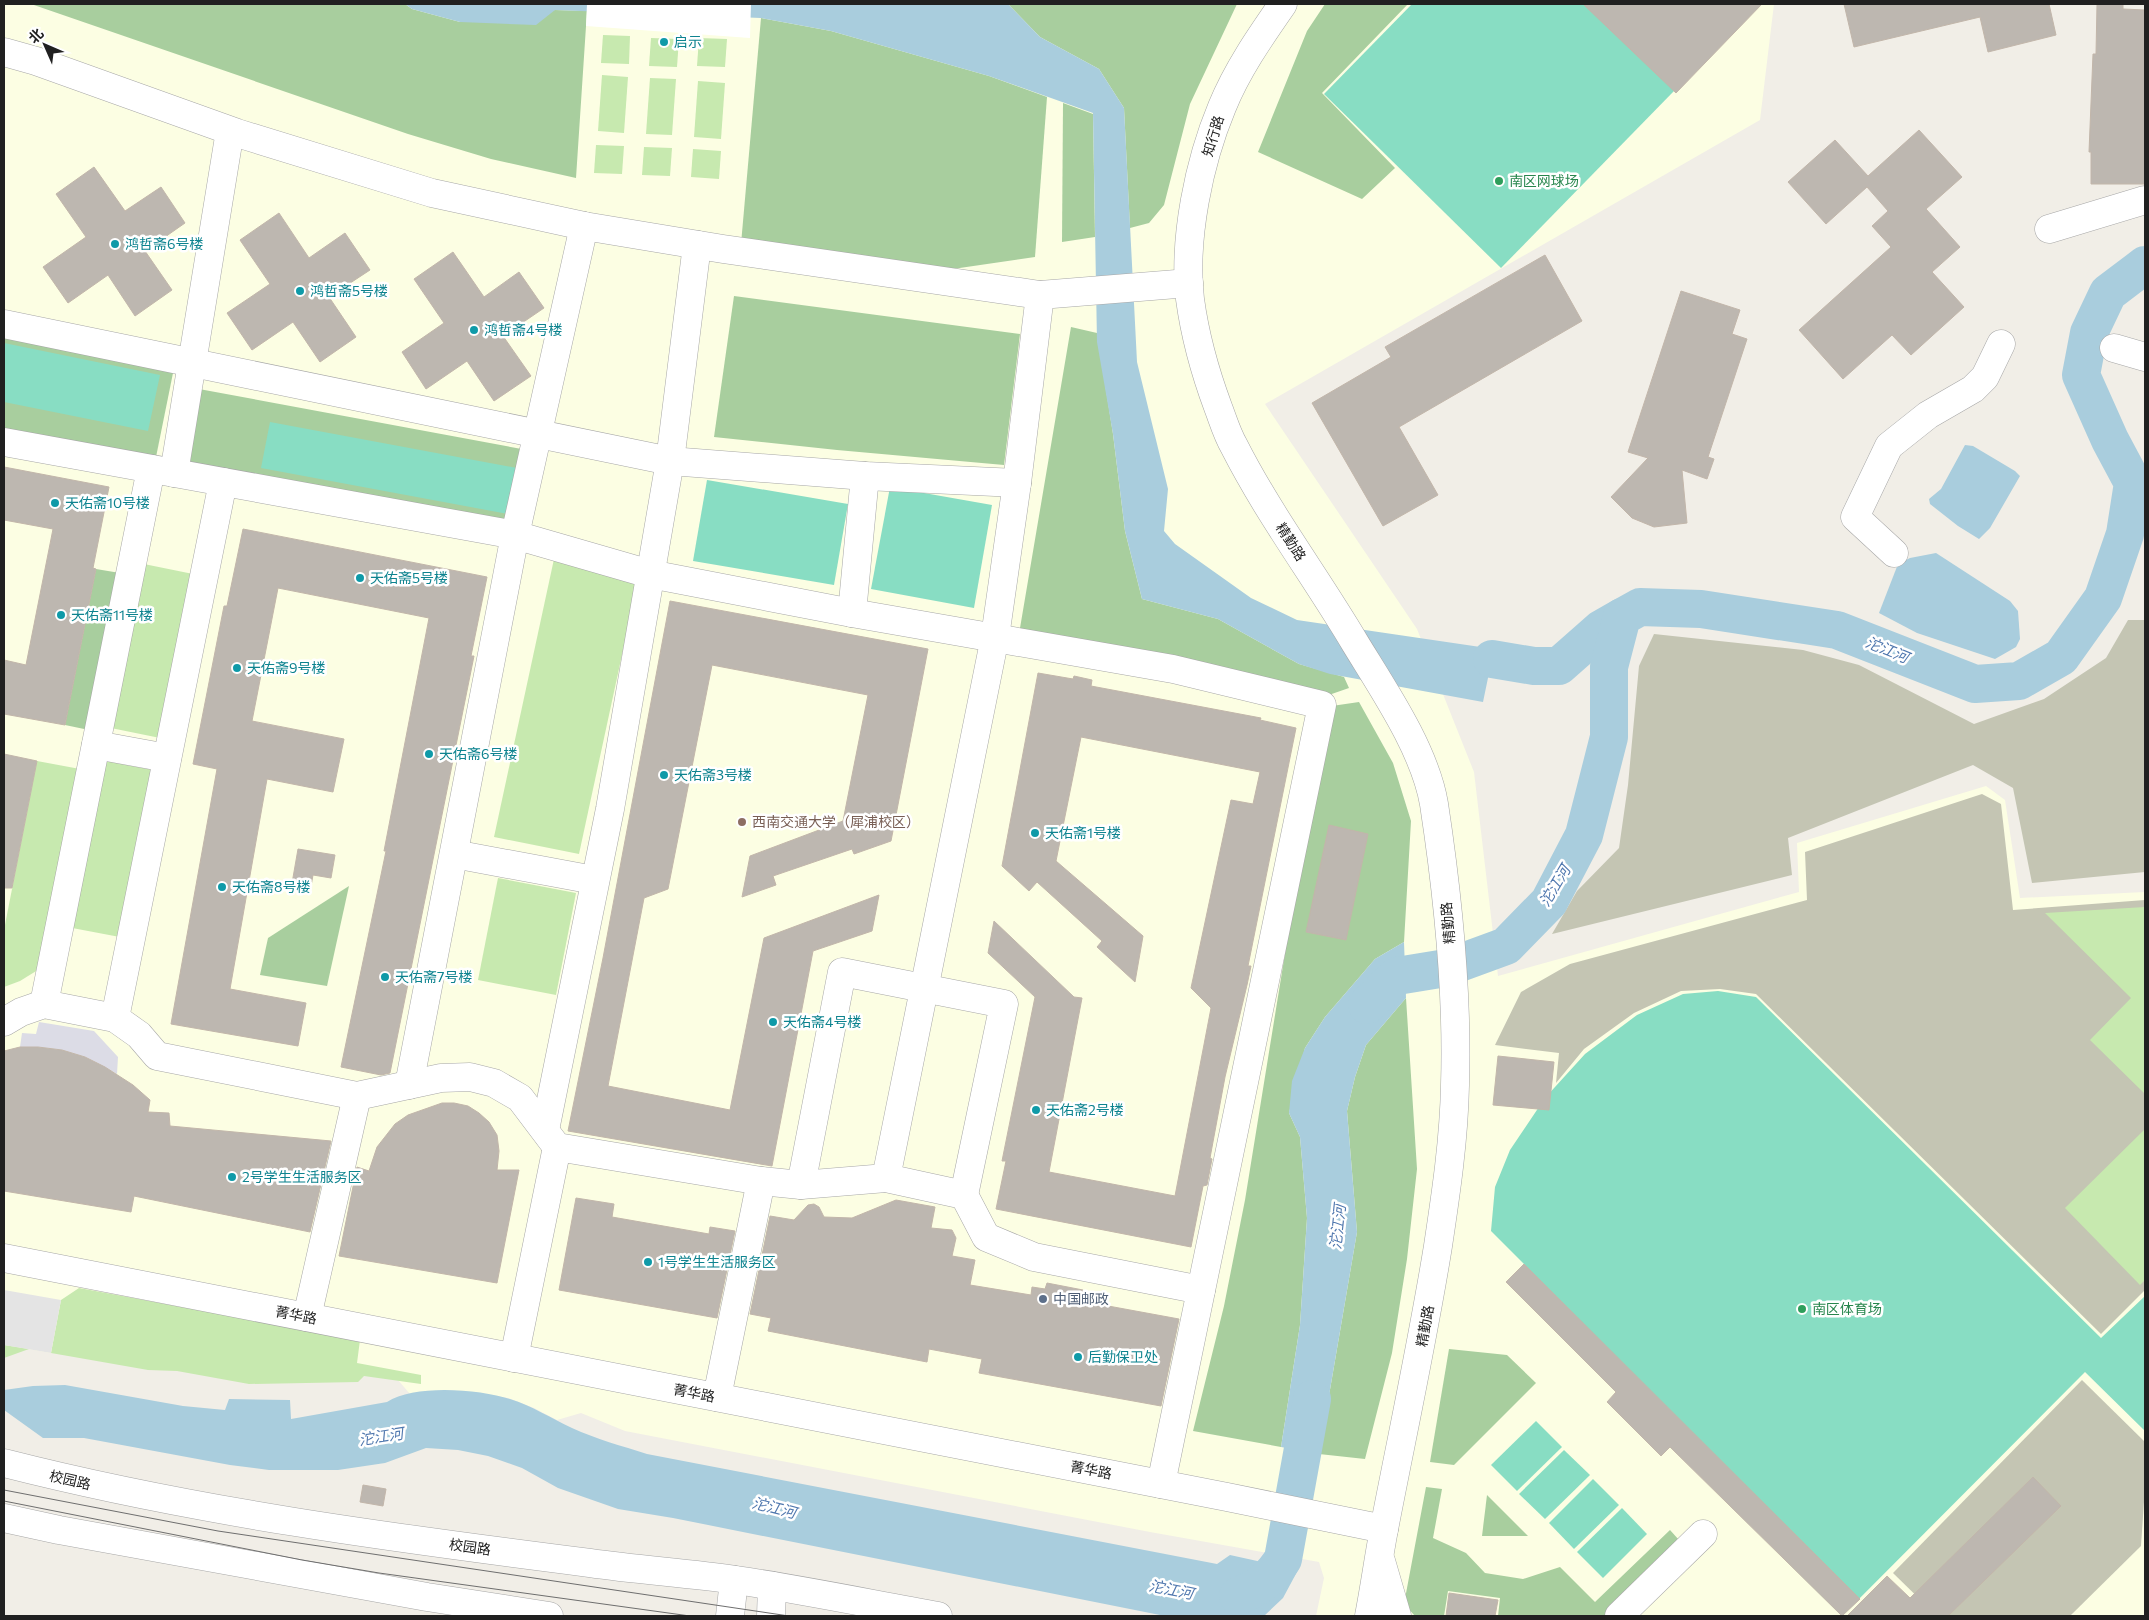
<svg xmlns="http://www.w3.org/2000/svg" width="2149" height="1620" viewBox="0 0 2149 1620" font-family="Commissioner,'Noto Sans SC',sans-serif">
	<rect width="100%" height="100%" fill="#f1eee7"/>
	<!-- education -->
	<path fill="#fcfee3" d="M 4,4 L 1774,4 L 1760,120 L 1265,404 L 1417,629 L 1474,772 L 1498,976 L 1799,892 L 1797,843 L 1986,786 L 2005,800 L 2020,898 L 2145,892 L 2145,1616 L 1316,1616 L 1324,1578 L 1319,1562 L 1150,1532 L 625,1431 L 581,1413 L 557,1420 L 534,1408 L 508,1398 L 472,1392 L 441,1391 L 410,1394 L 398,1380 L 104,1318 L 51,1353 L 4,1345 Z"/>
	<!-- construction -->
	<g fill="#c4c5b3">
		<path d="M 2128,620 L 2145,620 L 2145,872 L 2032,883 L 2013,788 L 1973,765 L 1788,838 L 1792,875 L 1552,934 L 1577,891 L 1619,848 L 1628,785 L 1639,666 L 1654,634 L 1803,650 L 1859,665 L 1974,724 L 2044,699 L 2106,658 Z"/>
		<path d="M 1982,794 L 2001,804 L 2013,910 L 2145,900 L 2145,1290 L 2101,1334 L 1756,994 L 1720,989 L 1681,991 L 1634,1013 L 1584,1049 L 1556,1083 L 1559,1053 L 1495,1045 L 1521,992 L 1570,964 L 1807,900 L 1805,852 Z"/>
		<path d="M 2082,1380 L 2145,1442 L 2145,1487 L 2141,1546 L 2070,1616 L 1937,1616 L 1893,1573 Z"/>
	</g>
	<!-- grass -->
	<g fill="#c7e9af">
		<path d="M 603,35 L 630,36 L 629,64 L 601,63 Z"/>
		<path d="M 651,38 L 679,39 L 677,67 L 649,66 Z"/>
		<path d="M 699,38 L 727,39 L 725,67 L 697,66 Z"/>
		<path d="M 602,75 L 628,77 L 624,133 L 598,131 Z"/>
		<path d="M 650,78 L 676,79 L 672,135 L 646,134 Z"/>
		<path d="M 698,81 L 725,83 L 721,139 L 694,137 Z"/>
		<path d="M 596,145 L 624,146 L 622,174 L 594,173 Z"/>
		<path d="M 644,147 L 672,148 L 670,176 L 642,175 Z"/>
		<path d="M 693,149 L 721,151 L 719,179 L 691,177 Z"/>
		<path d="M 554,559 L 639,576 L 579,854 L 494,837 Z"/>
		<path d="M 139,563 L 198,575 L 165,739 L 106,727 Z"/>
		<path d="M 101,760 L 158,771 L 125,938 L 67,927 Z"/>
		<path d="M 37,761 L 80,769 L 41,968 L 20,981 L 4,987 L 4,930 Z"/>
		<path d="M 498,878 L 576,893 L 556,995 L 478,980 Z"/>
		<path d="M 2145,907 L 2145,1094 L 2090,1040 L 2131,998 L 2045,913 Z"/>
		<path d="M 2145,1129 L 2145,1280 L 2140,1285 L 2065,1208 Z"/>
		<path d="M 79,1288 L 360,1340 L 357,1363 L 421,1375 L 421,1384 L 364,1376 L 358,1382 L 249,1384 L 177,1371 L 148,1370 L 51,1353 L 61,1300 Z"/>
		<path d="M 4,1345 L 29,1349 L 4,1358 Z"/>
	</g>
	<!-- forest -->
	<g fill="#a8ce9e">
		<path d="M 31,4 L 405,4 L 412,9 L 460,22 L 555,10 L 587,11 L 576,178 L 491,159 L 408,134 Z"/>
		<path d="M 1008,4 L 1237,4 L 1190,104 L 1164,205 L 1149,223 L 1130,228 L 1124,108 L 1099,69 L 1040,37 Z"/>
		<path d="M 1325,4 L 1408,4 L 1322,93 L 1395,168 L 1362,199 L 1258,152 L 1307,31 Z"/>
		<path d="M 761,18 L 831,31 L 989,76 L 1047,97 L 1035,257 L 939,271 L 741,244 Z"/>
		<path d="M 1063,103 L 1093,114 L 1095,237 L 1062,242 Z"/>
		<path d="M 734,296 L 1020,334 L 1004,465 L 837,450 L 714,437 Z"/>
		<path d="M 1071,327 L 1097,333 L 1113,434 L 1125,531 L 1142,599 L 1218,619 L 1299,664 L 1344,677 L 1349,688 L 1323,697 L 1019,634 Z"/>
		<path d="M 4,333 L 174,368 L 155,462 L 4,431 Z"/>
		<path d="M 199,389 L 527,450 L 511,530 L 184,470 Z"/>
		<path d="M 96,569 L 120,573 L 89,730 L 65,725 Z"/>
		<path d="M 1359,702 L 1393,763 L 1411,821 L 1404,942 L 1375,959 L 1325,1017 L 1305,1048 L 1289,1113 L 1300,1137 L 1307,1218 L 1300,1325 L 1281,1447 L 1193,1431 L 1224,1306 L 1245,1200 L 1325,707 Z"/>
		<path d="M 349,886 L 327,986 L 260,975 L 268,938 Z"/>
		<path d="M 1406,998 L 1417,1169 L 1407,1259 L 1392,1353 L 1365,1459 L 1319,1454 L 1357,1232 L 1347,1111 L 1355,1077 L 1366,1045 Z"/>
		<path d="M 1449,1349 L 1507,1355 L 1536,1383 L 1454,1465 L 1430,1462 Z"/>
		<path d="M 1426,1487 L 1442,1489 L 1433,1538 L 1466,1553 L 1485,1573 L 1523,1579 L 1560,1567 L 1595,1602 L 1670,1530 L 1679,1540 L 1611,1616 L 1498,1616 L 1500,1598 L 1448,1591 L 1444,1616 L 1415,1616 L 1404,1604 Z"/>
		<path d="M 1487,1495 L 1528,1536 L 1482,1536 Z"/>
	</g>
	<!-- pitch -->
	<g fill="#88ddc3">
		<path d="M 1412,4 L 1759,4 L 1501,268 L 1324,94 Z"/>
		<path d="M 4,343 L 160,375 L 148,431 L 4,402 Z"/>
		<path d="M 270,422 L 517,468 L 508,514 L 261,468 Z"/>
		<path d="M 707,480 L 848,504 L 834,585 L 693,561 Z"/>
		<path d="M 890,487 L 992,505 L 974,608 L 871,589 Z"/>
		<path d="M 1718,991 L 1756,997 L 2101,1338 L 2145,1296 L 2145,1431 L 2085,1372 L 1842,1616 L 1506,1282 L 1524,1264 L 1491,1231 L 1495,1187 L 1510,1150 L 1545,1098 L 1585,1054 L 1637,1015 L 1683,994 Z"/>
		<path d="M 1536,1421 L 1562,1447 L 1517,1491 L 1491,1465 Z"/>
		<path d="M 1564,1450 L 1590,1475 L 1545,1519 L 1519,1494 Z"/>
		<path d="M 1593,1479 L 1619,1505 L 1574,1549 L 1549,1523 Z"/>
		<path d="M 1622,1508 L 1647,1534 L 1603,1578 L 1577,1552 Z"/>
	</g>
	<!-- parking -->
	<path fill="#e4e4e4" d="M 4,1290 L 61,1300 L 51,1353 L 4,1345 Z"/>
	<!-- plaza -->
	<path fill="#dcdce6" d="M 39,1022 L 94,1031 L 118,1057 L 117,1074 L 85,1057 L 62,1050 L 38,1047 L 20,1047 L 22,1033 L 36,1034 Z"/>
	<!-- water -->
	<g fill="#a9cddd">
		<path d="M 405,4 L 1008,4 L 1040,37 L 1099,69 L 1124,108 L 1137,362 L 1168,489 L 1164,531 L 1175,544 L 1251,598 L 1297,620 L 1494,649 L 1483,702 L 1330,674 L 1299,664 L 1218,619 L 1142,599 L 1125,531 L 1113,434 L 1097,342 L 1093,113 L 989,76 L 831,31 L 761,18 L 555,10 L 536,25 L 460,22 L 412,9 Z"/>
		<path d="M 1965,445 L 1973,446 L 2015,471 L 2020,476 L 1990,528 L 1979,539 L 1958,526 L 1930,504 L 1929,499 L 1941,489 Z"/>
		<path d="M 1936,553 L 2010,601 L 2018,611 L 2020,639 L 2016,647 L 1995,659 L 1917,633 L 1879,613 L 1898,564 L 1910,558 Z"/>
		<path d="M 1404,942 L 1406,998 L 1366,1045 L 1355,1077 L 1347,1111 L 1357,1232 L 1319,1454 L 1281,1447 L 1300,1325 L 1307,1218 L 1300,1137 L 1289,1113 L 1292,1081 L 1305,1048 L 1325,1017 L 1375,959 Z"/>
		<path d="M 65,1385 L 183,1406 L 225,1410 L 229,1399 L 290,1400 L 291,1419 L 387,1402 C 414,1384 479,1389 510,1399 C 532,1406 551,1418 572,1428 C 596,1439 622,1446 647,1454 L 1217,1564 L 1230,1555 L 1298,1570 L 1283,1598 L 1264,1616 L 1165,1616 L 673,1518 L 618,1509 L 558,1488 L 522,1468 L 488,1456 L 458,1450 L 426,1448 L 385,1463 L 338,1470 L 269,1470 L 230,1465 L 84,1438 L 43,1438 L 4,1410 L 4,1390 L 33,1386 Z"/>
	</g>
	<!-- pier -->
	<path fill="#fff" d="M 587,4 L 751,4 L 750,38 L 586,26 Z"/>
	<g fill="none" stroke-linecap="round" stroke-linejoin="round">
		<!-- river -->
		<g stroke="#a9cddd" stroke-width="38">
			<path d="M 1492,659 L 1534,666 L 1559,666 L 1601,629 L 1622,617"/>
			<path d="M 1367,1005 L 1397,976 L 1446,968 L 1506,946 L 1549,902 L 1584,835 L 1609,737 L 1609,667 L 1622,617 L 1640,607 L 1701,609 L 1837,630 L 1975,684 L 2019,681 L 2061,657 L 2103,598 L 2125,534 L 2133,483 L 2110,440 L 2081,375 L 2089,333 L 2108,293 L 2145,265"/>
			<path d="M 1238,1596 C 1259,1588 1271,1578 1283,1559 L 1312,1399"/>
		</g>
	</g>
	<!-- building -->
	<g fill="#bdb7b0" stroke="#c2b6aa">
		<path d="M 1583,4 L 1762,4 L 1676,93 Z"/>
		<path d="M 1844,4 L 2049,4 L 2056,35 L 1988,52 L 1980,17 L 1854,47 Z"/>
		<path d="M 2097,4 L 2123,4 L 2123,9 L 2145,10 L 2145,184 L 2091,184 L 2091,152 L 2089,152 L 2093,54 L 2096,54 Z"/>
		<path d="M 1919,130 L 1962,177 L 1926,209 L 1960,247 L 1932,272 L 1964,307 L 1911,355 L 1892,335 L 1843,379 L 1799,330 L 1891,247 L 1872,226 L 1888,211 L 1867,187 L 1826,224 L 1788,182 L 1835,140 L 1868,176 Z"/>
		<path d="M 94,167 L 125,211 L 161,187 L 185,223 L 145,251 L 172,290 L 135,316 L 108,275 L 68,303 L 43,267 L 86,237 L 56,194 Z"/>
		<path d="M 279,213 L 309,258 L 345,233 L 370,270 L 329,297 L 356,337 L 320,362 L 293,322 L 252,350 L 227,313 L 270,284 L 240,240 Z"/>
		<path d="M 453,252 L 484,297 L 519,272 L 544,308 L 503,336 L 531,376 L 494,401 L 467,361 L 426,389 L 402,352 L 444,323 L 414,279 Z"/>
		<path d="M 1545,255 L 1582,321 L 1399,427 L 1438,495 L 1383,526 L 1312,403 L 1391,357 L 1385,347 Z"/>
		<path d="M 1681,291 L 1740,310 L 1732,334 L 1747,339 L 1708,457 L 1714,459 L 1707,479 L 1682,470 L 1687,523 L 1654,527 L 1632,518 L 1611,497 L 1648,458 L 1628,452 Z"/>
		<path d="M 4,467 L 109,487 L 93,568 L 96,569 L 65,725 L 4,714 L 4,660 L 26,665 L 53,529 L 4,520 Z"/>
		<path d="M 243,529 L 487,577 L 471,656 L 474,656 L 390,1073 L 381,1075 L 341,1067 L 386,851 L 384,851 L 429,618 L 278,588 L 252,721 L 344,739 L 333,792 L 267,779 L 230,989 L 306,1003 L 298,1046 L 171,1024 L 217,769 L 193,764 L 224,606 L 227,606 Z"/>
		<path d="M 670,601 L 928,649 L 891,841 L 854,854 L 852,849 L 773,876 L 776,885 L 742,897 L 750,856 L 843,821 L 868,695 L 712,665 L 668,889 L 644,898 L 608,1086 L 730,1110 L 764,938 L 879,895 L 872,931 L 813,951 L 772,1166 L 568,1131 L 603,958 Z"/>
		<path d="M 1038,673 L 1073,679 L 1074,676 L 1092,680 L 1091,686 L 1261,718 L 1260,720 L 1296,728 L 1248,966 L 1251,966 L 1247,985 L 1225,1077 L 1210,1158 L 1212,1159 L 1207,1185 L 1203,1186 L 1191,1247 L 996,1209 L 1006,1161 L 1002,1161 L 1035,997 L 988,953 L 994,921 L 1074,997 L 1082,998 L 1049,1172 L 1175,1196 L 1211,1008 L 1191,988 L 1231,800 L 1253,804 L 1260,772 L 1081,737 L 1056,861 L 1143,936 L 1135,982 L 1097,947 L 1102,941 L 1037,882 L 1029,891 L 1002,866 Z"/>
		<path d="M 4,754 L 37,761 L 12,888 L 4,888 Z"/>
		<path d="M 1329,825 L 1368,834 L 1346,940 L 1306,932 Z"/>
		<path d="M 298,849 L 335,855 L 331,878 L 313,875 L 310,892 L 291,889 Z"/>
		<path d="M 20,1047 L 38,1047 L 62,1050 L 85,1057 L 105,1067 L 133,1085 L 150,1100 L 148,1112 L 169,1113 L 170,1126 L 331,1141 L 310,1232 L 134,1196 L 131,1212 L 4,1191 L 4,1051 Z"/>
		<path d="M 1498,1056 L 1554,1062 L 1549,1110 L 1493,1105 Z"/>
		<path d="M 442,1103 L 454,1103 L 468,1106 L 479,1113 L 489,1122 L 497,1135 L 499,1151 L 497,1170 L 519,1170 L 497,1283 L 339,1256 L 357,1167 L 369,1171 L 377,1147 L 395,1124 L 408,1115 Z"/>
		<path d="M 576,1198 L 614,1204 L 612,1217 L 709,1234 L 710,1227 L 735,1231 L 717,1318 L 559,1290 Z"/>
		<path d="M 896,1200 L 935,1207 L 931,1228 L 952,1230 L 956,1238 L 952,1256 L 975,1260 L 970,1285 L 1031,1295 L 1032,1287 L 1045,1289 L 1047,1283 L 1083,1290 L 1081,1301 L 1179,1319 L 1161,1406 L 979,1373 L 982,1359 L 929,1349 L 927,1362 L 768,1331 L 771,1318 L 750,1314 L 770,1216 L 794,1220 L 808,1205 L 814,1204 L 819,1207 L 824,1217 L 852,1218 Z"/>
		<path d="M 1524,1264 L 1860,1599 L 1842,1616 L 1670,1447 L 1661,1456 L 1607,1402 L 1616,1392 L 1506,1282 Z"/>
		<path d="M 2033,1477 L 2061,1506 L 1948,1616 L 1847,1616 L 1887,1576 L 1910,1598 Z"/>
		<path d="M 363,1485 L 386,1489 L 383,1506 L 360,1502 Z"/>
		<path d="M 1449,1593 L 1498,1600 L 1495,1616 L 1446,1616 Z"/>
	</g>
	<g fill="none" stroke-linecap="round" stroke-linejoin="round">
		<!-- minor casing -->
		<g stroke="#a7a7a7" stroke-width="29">
			<g id="minor">
				<path d="M 1283,4 C 1260,37 1237,70 1222,107 C 1199,162 1183,239 1190,299 C 1195,336 1205,372 1218,407 C 1223,420 1227,434 1234,446 C 1269,515 1316,577 1355,643 C 1383,689 1425,750 1434,804 C 1448,896 1458,991 1455,1085 C 1454,1139 1446,1193 1438,1246 C 1423,1339 1403,1431 1385,1524 C 1379,1554 1375,1585 1369,1616"/>
				<path d="M 4,52 L 36,61 L 237,133 L 432,193 L 584,226 L 723,249 L 1040,295 L 1189,283"/>
				<path d="M 2049,229 L 2145,200"/>
				<path d="M 4,324 L 670,461 L 865,476 L 1017,483"/>
				<path d="M 2114,348 L 2145,357"/>
				<path d="M 4,442 L 515,535 L 650,574 L 852,613 L 1173,669 L 1322,705 L 1161,1484"/>
				<path d="M 174,473 L 230,131"/>
				<path d="M 1894,553 L 1855,517 L 1889,446 L 1928,415 L 1973,389 L 1985,377 L 2001,344"/>
				<path d="M 852,613 L 865,476"/>
				<path d="M 96,745 L 167,758"/>
				<path d="M 454,854 L 594,880"/>
				<path d="M 44,1004 L 151,469"/>
				<path d="M 115,1018 L 223,482"/>
				<path d="M 4,1022 L 21,1012 L 44,1004 L 115,1018 L 139,1035 L 157,1056 L 357,1096 L 441,1078 L 470,1077 L 494,1083 L 520,1098 L 557,1147 L 761,1181 L 801,1185 L 886,1178 L 964,1195 L 986,1237 L 1034,1257 L 1201,1290"/>
				<path d="M 409,1085 L 515,535 L 584,226"/>
				<path d="M 545,1130 L 610,809 L 670,461 L 697,245"/>
				<path d="M 886,1178 L 995,637 L 1017,483 L 1040,295"/>
				<path d="M 801,1185 L 842,972 L 1004,1004 L 964,1195"/>
				<path d="M 4,1258 L 1227,1497 L 1384,1529"/>
				<path d="M 307,1317 L 357,1096"/>
				<path d="M 514,1358 L 557,1147"/>
				<path d="M 717,1397 L 761,1181"/>
				<path d="M 4,1463 C 196,1512 393,1538 590,1563 C 638,1570 688,1573 736,1580 C 804,1590 871,1604 938,1616"/>
				<path d="M 4,1518 L 59,1530 L 427,1597 L 549,1616"/>
				<path d="M 1381,1561 L 1397,1616"/>
				<path d="M 730,1616 L 734,1580"/>
				<path d="M 771,1616 L 772,1586"/>
				<path d="M 1619,1616 L 1703,1534"/>
			</g>
		</g>
		<!-- minor -->
		<use href="#minor" stroke="#fff" stroke-width="28"/>
		<!-- tram -->
		<g stroke="#6e6e6e" stroke-width="1">
			<path d="M 4,1490 L 218,1531 L 789,1616"/>
			<path d="M 4,1501 L 302,1560 L 379,1573 L 690,1616"/>
		</g>
	</g>
	<!-- markers -->
	<g fill="#0f9aa8" stroke="#fff" stroke-width="2">
		<circle cx="664" cy="42" r="5"/>
		<circle cx="115" cy="244" r="5"/>
		<circle cx="300" cy="291" r="5"/>
		<circle cx="474" cy="330" r="5"/>
		<circle cx="55" cy="503" r="5"/>
		<circle cx="360" cy="578" r="5"/>
		<circle cx="61" cy="615" r="5"/>
		<circle cx="237" cy="668" r="5"/>
		<circle cx="429" cy="754" r="5"/>
		<circle cx="664" cy="775" r="5"/>
		<circle cx="1035" cy="833" r="5"/>
		<circle cx="222" cy="887" r="5"/>
		<circle cx="385" cy="977" r="5"/>
		<circle cx="773" cy="1022" r="5"/>
		<circle cx="1036" cy="1110" r="5"/>
		<circle cx="232" cy="1177" r="5"/>
		<circle cx="648" cy="1262" r="5"/>
		<circle cx="1078" cy="1357" r="5"/>
	</g>
	<g fill="#2e9e5b" stroke="#fff" stroke-width="2">
		<circle cx="1499" cy="181" r="5"/>
		<circle cx="1802" cy="1309" r="5"/>
	</g>
	<circle fill="#8d6e63" stroke="#fff" stroke-width="2" cx="742" cy="822" r="5"/>
	<circle fill="#5c6f8a" stroke="#fff" stroke-width="2" cx="1043" cy="1299" r="5"/>
	<g text-anchor="middle" stroke-width="5" stroke-linejoin="round" paint-order="stroke">
		<!-- culture labels -->
		<g font-size="14" fill="#0d838f" stroke="#fff" text-anchor="start">
			<text x="674" y="47">启示</text>
			<text x="125" y="249">鸿哲斋6号楼</text>
			<text x="310" y="296">鸿哲斋5号楼</text>
			<text x="484" y="335">鸿哲斋4号楼</text>
			<text x="65" y="508">天佑斋10号楼</text>
			<text x="370" y="583">天佑斋5号楼</text>
			<text x="71" y="620">天佑斋11号楼</text>
			<text x="247" y="673">天佑斋9号楼</text>
			<text x="439" y="759">天佑斋6号楼</text>
			<text x="674" y="780">天佑斋3号楼</text>
			<text x="1045" y="838">天佑斋1号楼</text>
			<text x="232" y="892">天佑斋8号楼</text>
			<text x="395" y="982">天佑斋7号楼</text>
			<text x="783" y="1027">天佑斋4号楼</text>
			<text x="1046" y="1115">天佑斋2号楼</text>
			<text x="242" y="1182">2号学生生活服务区</text>
			<text x="658" y="1267">1号学生生活服务区</text>
			<text x="1088" y="1362">后勤保卫处</text>
		</g>
		<!-- street labels -->
		<g font-size="14" fill="#202020" stroke="#fff">
			<text transform="translate(1213 136) rotate(-73)" y="5">知行路</text>
			<text transform="translate(1291 542) rotate(57)" y="5">精勤路</text>
			<text transform="translate(1448 923) rotate(-95)" y="5">精勤路</text>
			<text transform="translate(296 1315) rotate(11)" y="5">菁华路</text>
			<text transform="translate(1425 1326) rotate(-80)" y="5">精勤路</text>
			<text transform="translate(694 1393) rotate(11)" y="5">菁华路</text>
			<text transform="translate(1091 1470) rotate(11)" y="5">菁华路</text>
			<text transform="translate(70 1480) rotate(13)" y="5">校园路</text>
			<text transform="translate(470 1547) rotate(8)" y="5">校园路</text>
		</g>
		<!-- leisure labels -->
		<g font-size="14" fill="#27864d" stroke="#fff" text-anchor="start">
			<text x="1509" y="186">南区网球场</text>
			<text x="1812" y="1314">南区体育场</text>
		</g>
		<!-- education labels -->
		<g font-size="14" fill="#785e54" stroke="#fff" text-anchor="start">
			<text x="752" y="827">西南交通大学（犀浦校区）</text>
		</g>
		<!-- service labels -->
		<g font-size="14" fill="#4e5e75" stroke="#fff" text-anchor="start">
			<text x="1053" y="1304">中国邮政</text>
		</g>
		<!-- water labels -->
		<g font-size="15" font-style="italic" fill="#4f77ae" stroke="#fff">
			<text transform="translate(1887 650) rotate(22)" y="5">沱江河</text>
			<text transform="translate(1555 886) rotate(-59)" y="5">沱江河</text>
			<text transform="translate(1338 1227) rotate(-84)" y="5">沱江河</text>
			<text transform="translate(381 1437) rotate(-9)" y="5">沱江河</text>
			<text transform="translate(774 1508) rotate(14)" y="5">沱江河</text>
			<text transform="translate(1171 1590) rotate(11)" y="5">沱江河</text>
		</g>
	</g>
	<!-- border -->
	<rect width="2149" height="1620" fill="none" stroke="#202020" stroke-width="10"/>
	<!-- north arrow -->
	<g transform="translate(45 45) rotate(315)" stroke="#ffffff" stroke-width="4" paint-order="stroke">
	<path d="M0-4L9 19L0 12L-9 19Z" fill="#202020"/>
	<text y="-8" font-size="14" font-weight="bold" text-anchor="middle" fill="#202020">北</text>
	</g>
</svg>
